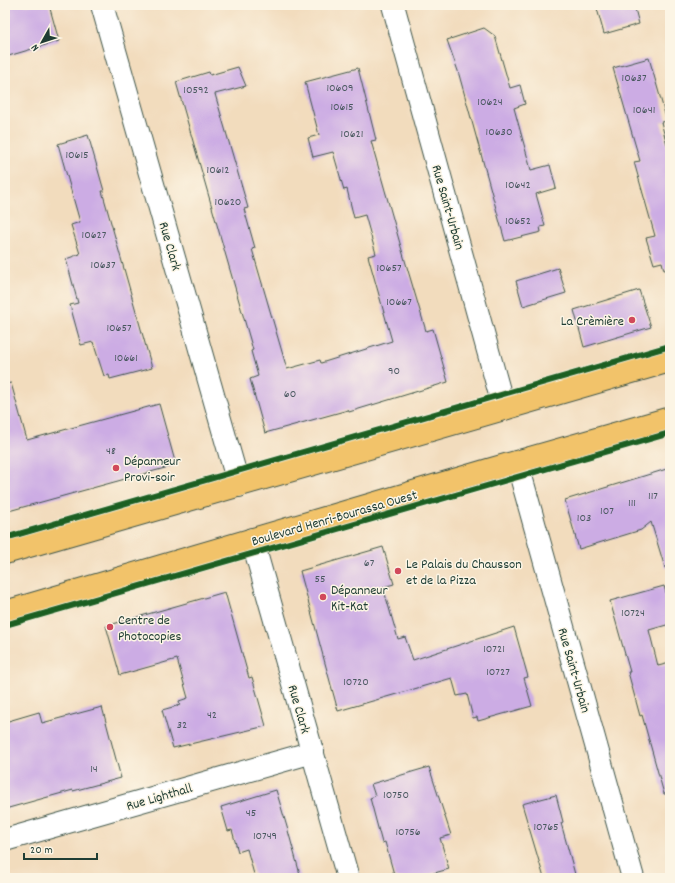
<svg xmlns="http://www.w3.org/2000/svg" width="675" height="883" viewBox="0 0 675 883" font-family="Dekko,sans-serif">
	<rect width="100%" height="100%" fill="#fcf5e5"/>
	<filter id="ink" filterUnits="userSpaceOnUse"><feTurbulence type="fractalNoise" baseFrequency=".025" numOctaves="2"/><feDisplacementMap in="SourceGraphic" scale="8" xChannelSelector="R" yChannelSelector="G"/><feConvolveMatrix kernelMatrix="1 2 1 2 8 2 1 2 1" color-interpolation-filters="sRGB"/></filter>
	<filter id="wash" filterUnits="userSpaceOnUse"><feTurbulence type="fractalNoise" baseFrequency=".012" numOctaves="4" result="noise"/><feDisplacementMap in="SourceGraphic" scale="16" xChannelSelector="R" yChannelSelector="G"/><feGaussianBlur stdDeviation="0.9" result="paint"/><feColorMatrix in="noise" values="0 0 0 0 0 0 0 0 0 0 0 0 0 0 0 0 0 1.4 0 .05"/><feComposite in="paint" operator="in"/></filter>
	<g filter="url(#wash)">
		<rect width="100%" height="100%" fill="#f2dcbd"/>
		<g id="blocks">
			<!-- building -->
			<g fill="#ccace4">
				<path d="M 5,5 L 49,5 L 59,41 L 5,57 Z"/>
				<path d="M 596,5 L 634,5 L 639,24 L 604,34 Z"/>
				<path d="M 484,28 L 495,36 L 510,88 L 520,85 L 525,104 L 514,108 L 531,170 L 550,165 L 556,188 L 536,194 L 545,226 L 540,227 L 541,232 L 505,241 L 458,71 L 447,40 Z"/>
				<path d="M 649,58 L 667,121 L 661,122 L 670,156 L 670,269 L 664,270 L 662,262 L 654,264 L 646,238 L 655,236 L 634,162 L 640,161 L 613,68 Z"/>
				<path d="M 238,67 L 246,86 L 215,94 L 248,208 L 244,209 L 255,248 L 252,249 L 287,369 L 320,360 L 321,363 L 392,341 L 368,256 L 376,254 L 365,215 L 354,218 L 347,189 L 344,190 L 333,152 L 313,157 L 308,138 L 319,135 L 305,82 L 358,68 L 376,140 L 371,141 L 401,247 L 426,331 L 433,329 L 448,382 L 349,412 L 348,410 L 265,433 L 250,379 L 258,376 L 251,351 L 253,350 L 176,82 L 209,72 L 210,75 Z"/>
				<path d="M 88,135 L 104,191 L 102,191 L 152,368 L 110,379 L 109,375 L 104,376 L 93,342 L 81,345 L 70,305 L 78,303 L 66,259 L 80,254 L 71,225 L 80,222 L 58,144 Z"/>
				<path d="M 558,268 L 566,293 L 523,306 L 516,281 Z"/>
				<path d="M 639,290 L 651,327 L 584,347 L 574,310 Z"/>
				<path d="M 11,383 L 27,440 L 159,404 L 176,465 L 5,512 L 5,384 Z"/>
				<path d="M 670,468 L 670,568 L 665,568 L 651,522 L 641,530 L 579,549 L 565,500 Z"/>
				<path d="M 383,547 L 394,584 L 383,587 L 398,639 L 405,637 L 413,660 L 514,627 L 528,677 L 524,678 L 532,706 L 478,721 L 477,717 L 473,718 L 467,694 L 457,696 L 452,678 L 338,711 L 300,571 Z"/>
				<path d="M 664,586 L 670,606 L 670,624 L 649,630 L 658,666 L 670,663 L 670,794 L 664,794 L 642,715 L 640,716 L 628,672 L 630,672 L 610,601 Z"/>
				<path d="M 225,592 L 249,678 L 252,677 L 266,726 L 173,748 L 162,710 L 180,705 L 179,701 L 188,698 L 177,659 L 120,675 L 106,626 Z"/>
				<path d="M 102,707 L 121,778 L 73,791 L 73,790 L 5,809 L 5,722 L 39,712 L 42,723 Z"/>
				<path d="M 429,767 L 451,835 L 440,838 L 449,869 L 427,875 L 428,878 L 395,878 L 385,842 L 382,843 L 370,798 L 375,796 L 371,784 Z"/>
				<path d="M 276,790 L 287,827 L 301,878 L 255,878 L 247,849 L 238,852 L 232,830 L 228,831 L 221,807 Z"/>
				<path d="M 556,795 L 563,822 L 561,823 L 576,878 L 544,878 L 522,804 Z"/>
			</g>
		</g>
	</g>
	<g filter="url(#ink)">
		<use href="#blocks" fill-opacity="0" stroke="#3f5549" stroke-width="1"/>
		<g fill="none" stroke-linecap="round" stroke-linejoin="round">
			<!-- minor casing -->
			<g stroke="#3f5549" stroke-width="24">
				<g id="minor">
					<path d="M 102,5 L 239,486"/>
					<path d="M 393,5 L 504,409"/>
					<path d="M 517,462 L 633,878"/>
					<path d="M 252,539 L 348,878"/>
					<path d="M 5,840 L 313,752"/>
				</g>
			</g>
			<!-- primary casing -->
			<g stroke="#3f5549" stroke-width="24">
				<g id="primary">
					<path d="M 5,553 L 670,361"/>
					<path d="M 5,612 L 488,470 L 670,418"/>
				</g>
			</g>
			<!-- minor -->
			<use href="#minor" stroke="#fff" stroke-width="22"/>
			<!-- primary -->
			<use href="#primary" stroke="#f2c36a" stroke-width="22"/>
			<!-- cycleway casing -->
			<g stroke="#fcf5e5" stroke-width="8">
				<g id="cycleway">
					<path d="M 5,538 L 670,346"/>
					<path d="M 5,625 L 670,433"/>
				</g>
			</g>
			<!-- cycleway -->
			<use href="#cycleway" stroke="#1b5e20" stroke-width="6"/>
		</g>
	</g>
	<!-- markers -->
	<g fill="#d1495b" stroke="#fcf5e5" stroke-width="1.5">
		<circle cx="632" cy="320" r="4"/>
		<circle cx="116" cy="468" r="4"/>
		<circle cx="398" cy="571" r="4"/>
		<circle cx="323" cy="597" r="4"/>
		<circle cx="110" cy="627" r="4"/>
	</g>
	<g text-anchor="middle" stroke-width="3" stroke-linejoin="round" paint-order="stroke">
		<!-- number labels -->
		<g font-size="12" fill="#4a5960">
			<text x="634" y="81">10637</text>
			<text x="340" y="91">10609</text>
			<text x="196" y="93">10592</text>
			<text x="490" y="105">10624</text>
			<text x="342" y="110">10615</text>
			<text x="644" y="113">10641</text>
			<text x="499" y="135">10630</text>
			<text x="352" y="137">10621</text>
			<text x="77" y="158">10615</text>
			<text x="218" y="173">10612</text>
			<text x="518" y="188">10642</text>
			<text x="228" y="205">10620</text>
			<text x="518" y="224">10652</text>
			<text x="94" y="238">10627</text>
			<text x="103" y="268">10637</text>
			<text x="389" y="271">10657</text>
			<text x="399" y="305">10667</text>
			<text x="119" y="331">10657</text>
			<text x="126" y="361">10661</text>
			<text x="394" y="374">90</text>
			<text x="290" y="397">60</text>
			<text x="111" y="454">48</text>
			<text x="653" y="499">117</text>
			<text x="632" y="506">111</text>
			<text x="607" y="514">107</text>
			<text x="584" y="521">103</text>
			<text x="369" y="566">67</text>
			<text x="320" y="582">55</text>
			<text x="633" y="616">10724</text>
			<text x="494" y="652">10721</text>
			<text x="498" y="675">10727</text>
			<text x="356" y="685">10720</text>
			<text x="212" y="718">42</text>
			<text x="182" y="728">32</text>
			<text x="94" y="772">14</text>
			<text x="396" y="798">10750</text>
			<text x="251" y="816">45</text>
			<text x="546" y="830">10765</text>
			<text x="408" y="835">10756</text>
			<text x="265" y="839">10749</text>
		</g>
		<!-- street labels -->
		<g font-size="14" fill="#1f3d34" stroke="#fcf5e5">
			<text transform="translate(449 207) rotate(74)" y="5">Rue Saint-Urbain</text>
			<text transform="translate(171 246) rotate(74)" y="5">Rue Clark</text>
			<text transform="translate(334 517) rotate(-16)" y="5">Boulevard Henri-Bourassa Ouest</text>
			<text transform="translate(575 670) rotate(74)" y="5">Rue Saint-Urbain</text>
			<text transform="translate(300 709) rotate(74)" y="5">Rue Clark</text>
			<text transform="translate(159 796) rotate(-16)" y="5">Rue Lighthall</text>
		</g>
		<!-- poi labels -->
		<g font-size="14" fill="#1f3d34" stroke="#fcf5e5" text-anchor="start">
			<text x="624" y="325" text-anchor="end">La Crèmière</text>
			<text x="124" y="465">Dépanneur<tspan x="124" dy="16">Provi-soir</tspan></text>
			<text x="406" y="568">Le Palais du Chausson<tspan x="406" dy="16">et de la Pizza</tspan></text>
			<text x="331" y="594">Dépanneur<tspan x="331" dy="16">Kit-Kat</tspan></text>
			<text x="118" y="624">Centre de<tspan x="118" dy="16">Photocopies</tspan></text>
		</g>
	</g>
	<!-- margin -->
	<rect width="675" height="883" fill="none" stroke="#fcf5e5" stroke-width="20"/>
	<!-- north arrow -->
	<g transform="translate(42 42) rotate(231)" stroke="#fcf5e5" stroke-width="3" paint-order="stroke">
	<path d="M0-3L7 15L0 10L-7 15Z" fill="#1f3d34"/>
	<text y="-6" font-size="11" font-weight="bold" text-anchor="middle" fill="#1f3d34">N</text>
	</g>
	<!-- scale -->
	<path d="M24 853v6h73v-6" fill="none" stroke="#1f3d34" stroke-width="2"/>
	<text x="30" y="853" font-size="12" fill="#1f3d34" stroke="#fcf5e5" stroke-width="3" paint-order="stroke">20 m</text>
</svg>
